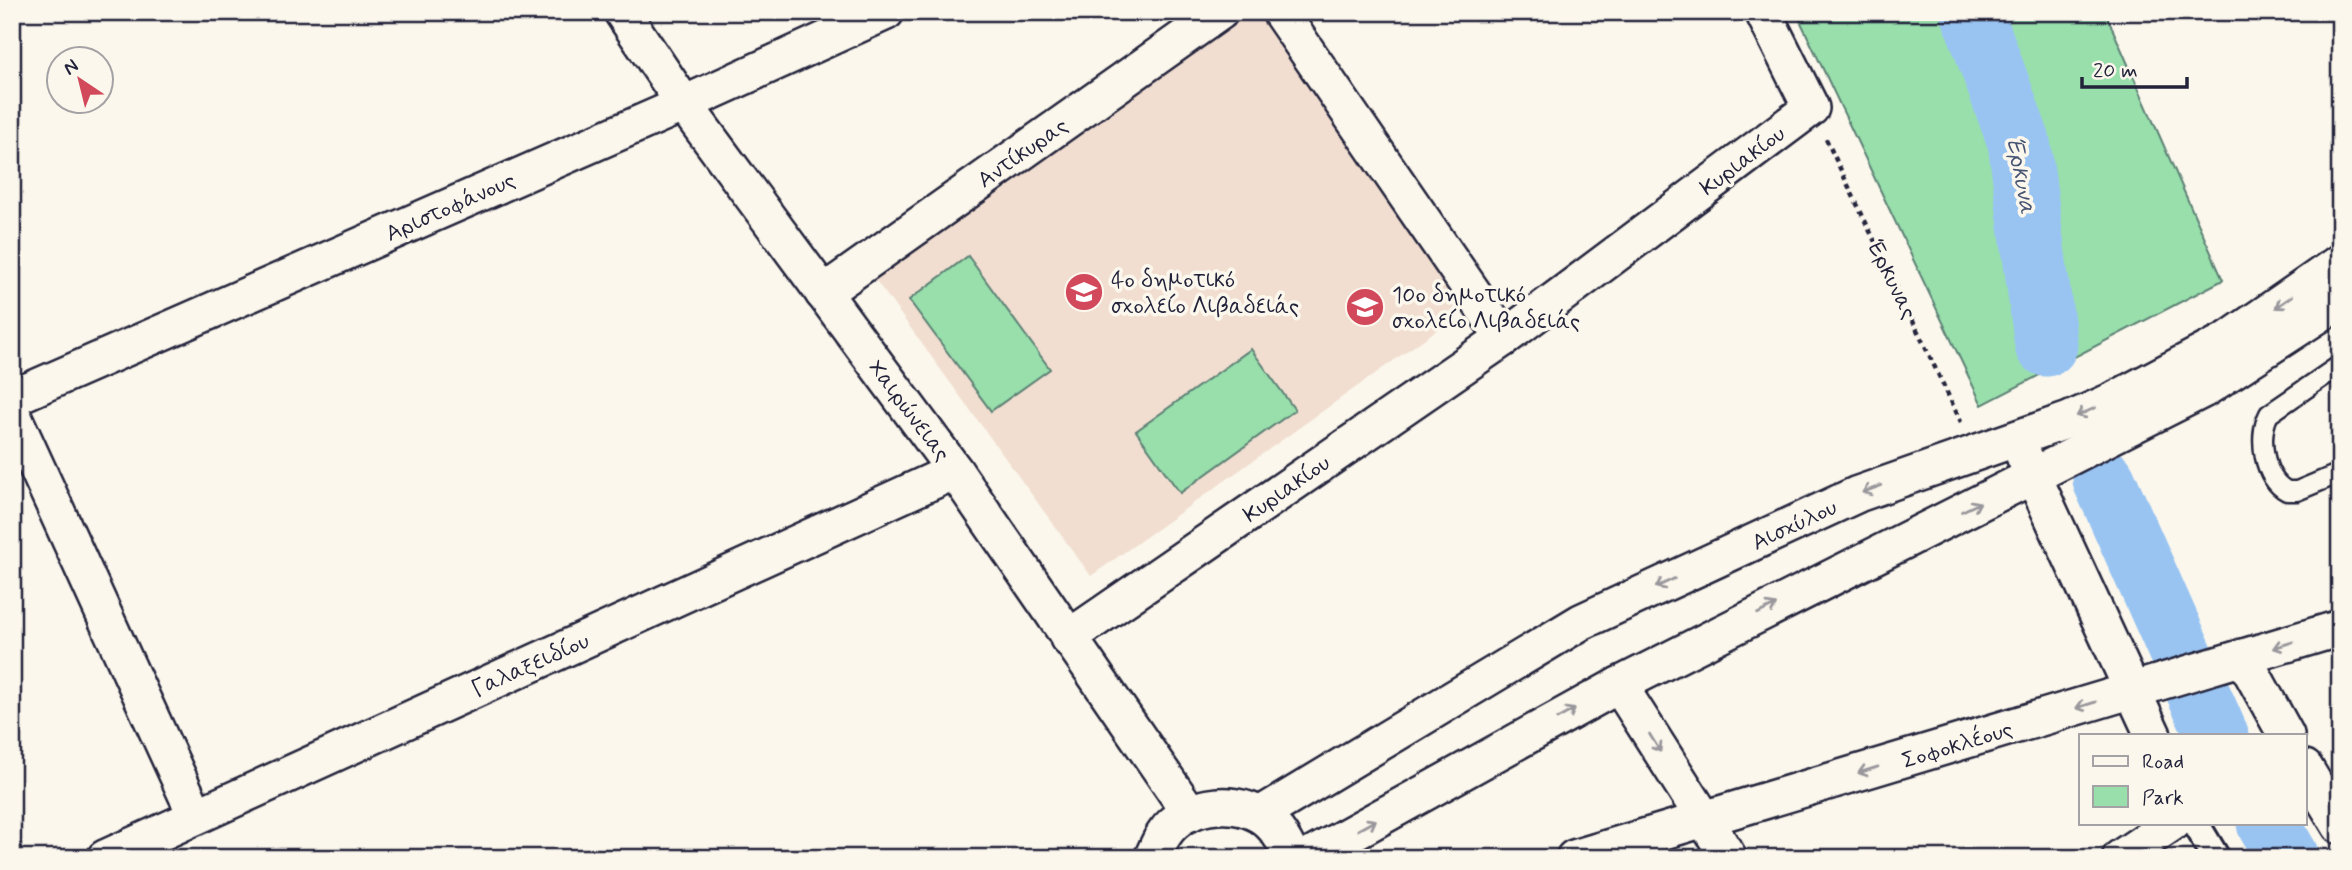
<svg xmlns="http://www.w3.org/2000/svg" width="2352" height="870" viewBox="0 0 2352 870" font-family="Mynerve,sans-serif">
	<rect width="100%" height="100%" fill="#fbf7ec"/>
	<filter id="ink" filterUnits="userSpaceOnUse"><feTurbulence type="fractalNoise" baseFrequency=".0143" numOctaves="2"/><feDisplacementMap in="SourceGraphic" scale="14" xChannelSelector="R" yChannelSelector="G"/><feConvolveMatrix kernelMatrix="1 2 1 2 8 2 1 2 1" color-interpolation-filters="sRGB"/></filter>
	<g filter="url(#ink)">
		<!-- built -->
		<path fill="#f1ded0" d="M 1242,12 L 1259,12 L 1473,304 L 1091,576 L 872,275 Z"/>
		<!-- green -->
		<g fill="#98dfac" stroke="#5d8074" stroke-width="2">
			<path d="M 1796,12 L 2105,12 L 2223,280 L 1982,405 Z"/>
			<path d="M 968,256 L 1050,369 L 991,411 L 909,300 Z"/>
			<path d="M 1251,349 L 1295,410 L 1180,493 L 1136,431 Z"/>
		</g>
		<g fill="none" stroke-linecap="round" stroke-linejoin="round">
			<!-- river -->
			<g stroke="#99c4f2" stroke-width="63">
				<path d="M 1972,12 L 2019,142 L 2046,345"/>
				<path d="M 2104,480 L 2217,735"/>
				<path d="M 2268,823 L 2288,858"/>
			</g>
			<!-- service casing -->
			<g stroke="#22223b" stroke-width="23">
				<path id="service" d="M 2340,365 L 2269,414 C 2257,437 2264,479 2287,491 L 2297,491 L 2340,473"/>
			</g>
			<!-- pedestrian casing -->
			<g stroke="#22223b" stroke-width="32">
				<path id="pedestrian" d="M 2195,823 L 2216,858"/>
			</g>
			<!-- minor casing -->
			<g stroke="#22223b" stroke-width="40">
				<g id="minor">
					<path d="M 622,12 L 684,104 L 955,471 L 1190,813"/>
					<path d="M 1280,12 L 1504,338"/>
					<path d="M 823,293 L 1220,12"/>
					<path d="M 12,398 L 684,104 L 886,12"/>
					<path d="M 12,413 L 196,816"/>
					<path d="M 2024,456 L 2153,735"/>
					<path d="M 1068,638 L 1504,338 L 1811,108 L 1763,12"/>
					<path d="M 2243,657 L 2286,735"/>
					<path d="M 1619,685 L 1729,858"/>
					<path d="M 2305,768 L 2340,826"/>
					<path d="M 1260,815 L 1581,622 L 1858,494 L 2069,420 L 2114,400 L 2229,339 L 2340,262"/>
					<path d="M 105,858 L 955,471"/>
					<path d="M 1152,858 C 1156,850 1159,841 1165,833 C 1184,805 1231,798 1260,815 C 1276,825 1285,841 1292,858"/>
					<path d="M 1307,858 L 1619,685 L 2203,390 L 2340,301"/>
					<path d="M 1574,858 L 2340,628"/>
					<path d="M 2120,858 L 2172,823"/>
				</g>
			</g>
			<!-- path -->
			<path stroke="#22223b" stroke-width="4.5" stroke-dasharray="5 5" stroke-linecap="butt" d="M 1826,139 L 1961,422"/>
			<!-- service -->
			<use href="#service" stroke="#fbf7ec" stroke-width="18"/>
			<!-- pedestrian -->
			<use href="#pedestrian" stroke="#fbf7ec" stroke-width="26"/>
			<!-- minor -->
			<use href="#minor" stroke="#fbf7ec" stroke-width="35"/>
		</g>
		<!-- one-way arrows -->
		<defs><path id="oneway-shaft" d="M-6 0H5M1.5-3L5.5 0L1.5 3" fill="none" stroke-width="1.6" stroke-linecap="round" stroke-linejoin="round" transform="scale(1.75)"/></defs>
		<g stroke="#99979c">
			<use href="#oneway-shaft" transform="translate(2284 302) rotate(145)"/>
			<use href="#oneway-shaft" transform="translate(2086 412) rotate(156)"/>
			<use href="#oneway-shaft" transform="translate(1872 489) rotate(160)"/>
			<use href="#oneway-shaft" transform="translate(1971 507) rotate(-25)"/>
			<use href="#oneway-shaft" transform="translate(1665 583) rotate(155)"/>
			<use href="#oneway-shaft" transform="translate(1767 609) rotate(-27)"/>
			<use href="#oneway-shaft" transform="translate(2283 645) rotate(163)"/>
			<use href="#oneway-shaft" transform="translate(2086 705) rotate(163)"/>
			<use href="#oneway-shaft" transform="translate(1566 714) rotate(-29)"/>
			<use href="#oneway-shaft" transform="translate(1655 743) rotate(58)"/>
			<use href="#oneway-shaft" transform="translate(1868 770) rotate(163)"/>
			<use href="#oneway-shaft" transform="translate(1367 825) rotate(-29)"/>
		</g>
	</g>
	<!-- icons -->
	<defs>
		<g id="school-disc" transform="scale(2.0125)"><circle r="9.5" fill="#d1495b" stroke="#fbf7ec"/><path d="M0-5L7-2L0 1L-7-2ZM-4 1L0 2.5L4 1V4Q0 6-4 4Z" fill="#fff"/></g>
	</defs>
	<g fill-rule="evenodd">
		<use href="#school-disc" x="1084" y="292"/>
		<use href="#school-disc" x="1365" y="307"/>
	</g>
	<g text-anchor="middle" stroke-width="7" stroke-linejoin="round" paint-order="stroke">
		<!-- street labels -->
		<g font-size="23" fill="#22223b" stroke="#fbf7ec">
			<text transform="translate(1022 152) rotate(-35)" y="8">Αντίκυρας</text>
			<text transform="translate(1742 160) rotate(-37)" y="8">Κυριακίου</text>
			<text transform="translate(450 206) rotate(-24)" y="8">Αριστοφάνους</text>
			<text transform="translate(1893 279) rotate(64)" y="8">Έρκυνας</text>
			<text transform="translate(910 410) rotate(53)" y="8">Χαιρώνειας</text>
			<text transform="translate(1286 488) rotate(-35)" y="8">Κυριακίου</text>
			<text transform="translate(1794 524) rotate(-25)" y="8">Αισχύλου</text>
			<text transform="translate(530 664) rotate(-24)" y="8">Γαλαξειδίου</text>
			<text transform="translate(1957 744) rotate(-17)" y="8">Σοφοκλέους</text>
		</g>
		<!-- poi labels -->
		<g font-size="23" fill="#22223b" stroke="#fbf7ec" text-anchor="start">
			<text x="1111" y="287">4ο δημοτικό<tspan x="1111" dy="26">σχολείο Λιβαδειάς</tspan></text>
			<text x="1392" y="302">10ο δημοτικό<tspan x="1392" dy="26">σχολείο Λιβαδειάς</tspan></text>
		</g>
		<!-- water labels -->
		<g font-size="24" font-style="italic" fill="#465372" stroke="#fbf7ec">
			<text transform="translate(2022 175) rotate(80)" y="8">Έρκυνα</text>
		</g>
	</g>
	<!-- margin -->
	<rect width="2352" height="870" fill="none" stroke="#fbf7ec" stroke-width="42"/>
	<rect x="21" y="21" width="2310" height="828" fill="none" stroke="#22223b" stroke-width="2.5" filter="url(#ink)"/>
	<!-- legend -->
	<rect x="2079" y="734" width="228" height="91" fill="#fbf7ec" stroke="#a4a2a5" stroke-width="2"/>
	<rect x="2093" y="756" width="35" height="10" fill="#fbf7ec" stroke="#a4a2a5" stroke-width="2"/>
	<text x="2142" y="768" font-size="21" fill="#22223b">Road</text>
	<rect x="2093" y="786" width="35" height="21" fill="#98dfac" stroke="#a4a2a5" stroke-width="2"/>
	<text x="2142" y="804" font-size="21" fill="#22223b">Park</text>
	<!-- north arrow -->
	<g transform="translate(80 80) rotate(325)"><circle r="33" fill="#fbf7ec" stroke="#a4a2a5" stroke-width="2"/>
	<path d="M0-5L12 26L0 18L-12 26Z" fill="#d1495b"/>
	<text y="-10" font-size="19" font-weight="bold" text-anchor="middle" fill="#22223b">N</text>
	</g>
	<!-- scale -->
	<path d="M2082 77v10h105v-10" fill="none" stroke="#22223b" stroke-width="3.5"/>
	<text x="2093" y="77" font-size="21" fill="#22223b" stroke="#fbf7ec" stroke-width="5" paint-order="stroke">20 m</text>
</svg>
